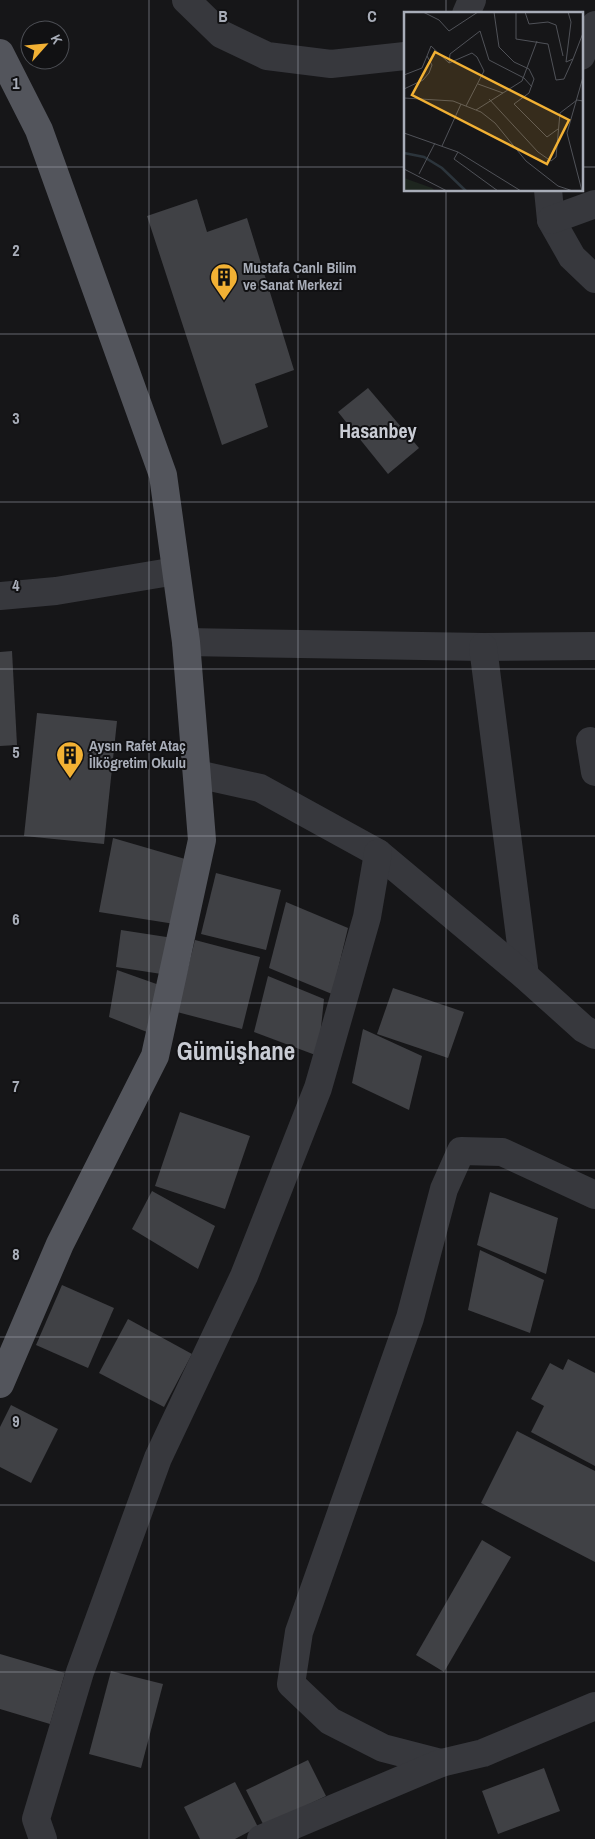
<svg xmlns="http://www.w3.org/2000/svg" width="595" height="1839" viewBox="0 0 595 1839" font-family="'Archivo Narrow',sans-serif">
	<rect width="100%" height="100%" fill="#161618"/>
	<!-- building -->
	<g fill="#404145">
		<path d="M 197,199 L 207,232 L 247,218 L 294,370 L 255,384 L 268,427 L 222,445 L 147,216 Z"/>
		<path d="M 368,388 L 419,448 L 388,474 L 338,412 Z"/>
		<path d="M 12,651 L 17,745 L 0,746 L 0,652 Z"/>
		<path d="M 37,713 L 117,721 L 104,844 L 24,836 Z"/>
		<path d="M 113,838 L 192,861 L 181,925 L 99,912 Z"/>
		<path d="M 216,873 L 281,890 L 266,950 L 201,934 Z"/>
		<path d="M 286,902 L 348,928 L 332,994 L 269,968 Z"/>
		<path d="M 121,930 L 173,938 L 168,975 L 116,967 Z"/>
		<path d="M 195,940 L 260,957 L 242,1029 L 177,1012 Z"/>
		<path d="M 117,970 L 165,987 L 152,1034 L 109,1017 Z"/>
		<path d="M 268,976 L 324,999 L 318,1056 L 254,1032 Z"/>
		<path d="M 393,988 L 464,1012 L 448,1058 L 377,1034 Z"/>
		<path d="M 363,1029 L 422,1056 L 409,1110 L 352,1083 Z"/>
		<path d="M 180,1112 L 250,1136 L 225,1209 L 155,1186 Z"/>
		<path d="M 152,1191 L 215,1226 L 198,1269 L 132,1229 Z"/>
		<path d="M 490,1192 L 558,1218 L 546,1274 L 477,1245 Z"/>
		<path d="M 480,1250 L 544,1280 L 530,1333 L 468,1310 Z"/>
		<path d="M 62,1285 L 114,1308 L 88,1368 L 36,1345 Z"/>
		<path d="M 128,1319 L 192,1354 L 164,1407 L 99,1373 Z"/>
		<path d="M 568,1359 L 595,1373 L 595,1466 L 531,1432 L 544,1406 L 531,1399 L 550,1363 L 563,1370 Z"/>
		<path d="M 11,1405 L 58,1429 L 31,1483 L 0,1467 L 0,1427 Z"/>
		<path d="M 517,1431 L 595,1471 L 595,1562 L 481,1503 Z"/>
		<path d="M 482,1540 L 511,1557 L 444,1672 L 416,1655 Z"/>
		<path d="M 0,1654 L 65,1673 L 50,1724 L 0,1709 Z"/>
		<path d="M 111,1671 L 163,1684 L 141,1768 L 89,1754 Z"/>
		<path d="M 308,1760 L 326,1796 L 264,1826 L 246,1790 Z"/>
		<path d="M 544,1768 L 560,1811 L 498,1834 L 482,1791 Z"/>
		<path d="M 235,1782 L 258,1827 L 235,1839 L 200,1839 L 184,1807 Z"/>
	</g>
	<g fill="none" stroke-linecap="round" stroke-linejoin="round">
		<!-- minor -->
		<g stroke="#37383d" stroke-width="28">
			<path d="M 186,0 L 221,34 L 267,56 L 331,64 L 405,56"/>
			<path d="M 466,14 L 472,0"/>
			<path d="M 581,56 L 595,25"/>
			<path d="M 548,190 L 551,220 L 572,257 L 595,279"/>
			<path d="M 551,220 L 595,204"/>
			<path d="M 0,596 L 56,591 L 176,571"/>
			<path d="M 186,642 L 483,647 L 595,646"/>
			<path d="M 483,647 L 525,976"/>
			<path d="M 590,741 L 595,772"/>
			<path d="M 197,774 L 260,788 L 378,853 L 525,976 L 584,1029 L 595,1035"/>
			<path d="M 441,1763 L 383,1748 L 330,1721 L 291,1684 L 299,1632 L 410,1318 L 444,1189 L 461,1151 L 502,1152 L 595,1195"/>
			<path d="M 43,1839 L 36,1819 L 80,1672 L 158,1458 L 244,1276 L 318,1088 L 367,917 L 378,853"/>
			<path d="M 261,1839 L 441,1763 L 483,1753 L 595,1706"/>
		</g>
		<!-- major -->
		<path stroke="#53555c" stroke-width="28" d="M 0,53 L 39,130 L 163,475 L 186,642 L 202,840 L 155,1056 L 60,1244 L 0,1384"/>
	</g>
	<!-- grid -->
	<path fill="none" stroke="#a8adb8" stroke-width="1" stroke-opacity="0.55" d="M 149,0 L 149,1839M 298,0 L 298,1839M 446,0 L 446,14M 0,167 L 405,167M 581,167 L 595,167M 446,190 L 446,1839M 0,334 L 595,334M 0,502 L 595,502M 0,669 L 595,669M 0,836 L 595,836M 0,1003 L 595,1003M 0,1170 L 595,1170M 0,1337 L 595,1337M 0,1505 L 595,1505M 0,1672 L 595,1672"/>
	<!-- icons -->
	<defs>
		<g id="building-pin" transform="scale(1.4375)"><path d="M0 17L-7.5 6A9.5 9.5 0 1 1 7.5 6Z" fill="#f2b134" stroke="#111113"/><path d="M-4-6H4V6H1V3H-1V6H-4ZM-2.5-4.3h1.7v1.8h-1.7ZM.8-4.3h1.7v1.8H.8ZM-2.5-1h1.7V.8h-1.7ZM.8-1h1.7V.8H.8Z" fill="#111"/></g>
	</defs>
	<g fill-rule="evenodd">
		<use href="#building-pin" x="224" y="277"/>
		<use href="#building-pin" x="70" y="755"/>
	</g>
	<g text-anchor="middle" stroke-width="4" stroke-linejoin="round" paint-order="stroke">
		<!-- poi labels -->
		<g font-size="15" font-weight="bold" fill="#a8adb8" stroke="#111113" text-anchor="start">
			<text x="243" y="273">Mustafa Canlı Bilim<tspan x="243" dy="17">ve Sanat Merkezi</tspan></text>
			<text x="89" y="751">Aysın Rafet Ataç<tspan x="89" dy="17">İlkögretim Okulu</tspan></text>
		</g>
		<!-- district labels -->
		<g font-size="20" font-weight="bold" fill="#c9ccd4" stroke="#111113">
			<text x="378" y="438">Hasanbey</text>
		</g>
		<!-- town labels -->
		<g font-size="25" font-weight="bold" fill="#c9ccd4" stroke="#111113">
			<text x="236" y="1060">Gümüşhane</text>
		</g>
	</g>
	<!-- overview -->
	<g transform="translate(404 12)">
		<rect width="179" height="179" fill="#161618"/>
		<path d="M 0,166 L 28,176 L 31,179 L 0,179 Z" fill="#1e261f"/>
		<path fill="none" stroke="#2c353c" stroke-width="2.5" d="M 0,141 L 20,145 L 38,156 L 62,179"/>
		<path fill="none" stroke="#505258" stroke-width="1" d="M 19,0 L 35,8 L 45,19 L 74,0M 36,0 L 52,0M 90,0 L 95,35 L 110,50 L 125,57 L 130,67 L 125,81 L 110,92 L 143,125 L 154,117M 112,0 L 112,27 L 144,32 L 152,68 L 160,67 L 169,47M 121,0 L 125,12 L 144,10 L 152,13 L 159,44M 164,0 L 167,10 L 162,50 L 169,47 L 179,21M 27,34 L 45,51 L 68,41 L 73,45 L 80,59 L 62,94M 45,51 L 46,42 L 76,19 L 85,48 L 120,66 L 128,75M 0,63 L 18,56 L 23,44M 74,72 L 99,81M 0,77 L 19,68 L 25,61 L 28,53 L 23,44 L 27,34M 0,86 L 49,89 L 77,100 L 91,111 L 122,149 L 154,174 L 169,179M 85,87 L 134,140 L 147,149 L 152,145 L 156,101 L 173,88 L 179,89M 72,98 L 118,69 L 133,29M 0,121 L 54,140 L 117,179M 38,134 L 57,92M 54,140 L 50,147 L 94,179M 0,157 L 43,179M 15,162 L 31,131M 178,179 L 163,121 L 179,65"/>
		<path fill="#f2b134" fill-opacity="0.15" stroke="#f2b134" stroke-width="2.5" d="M 31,40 L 165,108 L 143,152 L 8,83 Z"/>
		<rect width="179" height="179" fill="none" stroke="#a8adb8" stroke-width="2.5"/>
	</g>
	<g font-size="16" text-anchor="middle" font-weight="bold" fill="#a8adb8" stroke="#111113" stroke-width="4" stroke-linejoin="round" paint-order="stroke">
		<text x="223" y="22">B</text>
		<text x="372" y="22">C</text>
		<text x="16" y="89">1</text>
		<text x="16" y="256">2</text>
		<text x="16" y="424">3</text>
		<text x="16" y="591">4</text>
		<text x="16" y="758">5</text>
		<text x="16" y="925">6</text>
		<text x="16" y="1092">7</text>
		<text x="16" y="1260">8</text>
		<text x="16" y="1427">9</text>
	</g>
	<!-- north arrow -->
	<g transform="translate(45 45) rotate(63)"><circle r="24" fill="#111113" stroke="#4d4f55"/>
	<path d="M0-4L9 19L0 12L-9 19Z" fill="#f2b134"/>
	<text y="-8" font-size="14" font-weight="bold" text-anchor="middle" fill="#a8adb8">K</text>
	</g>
</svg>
